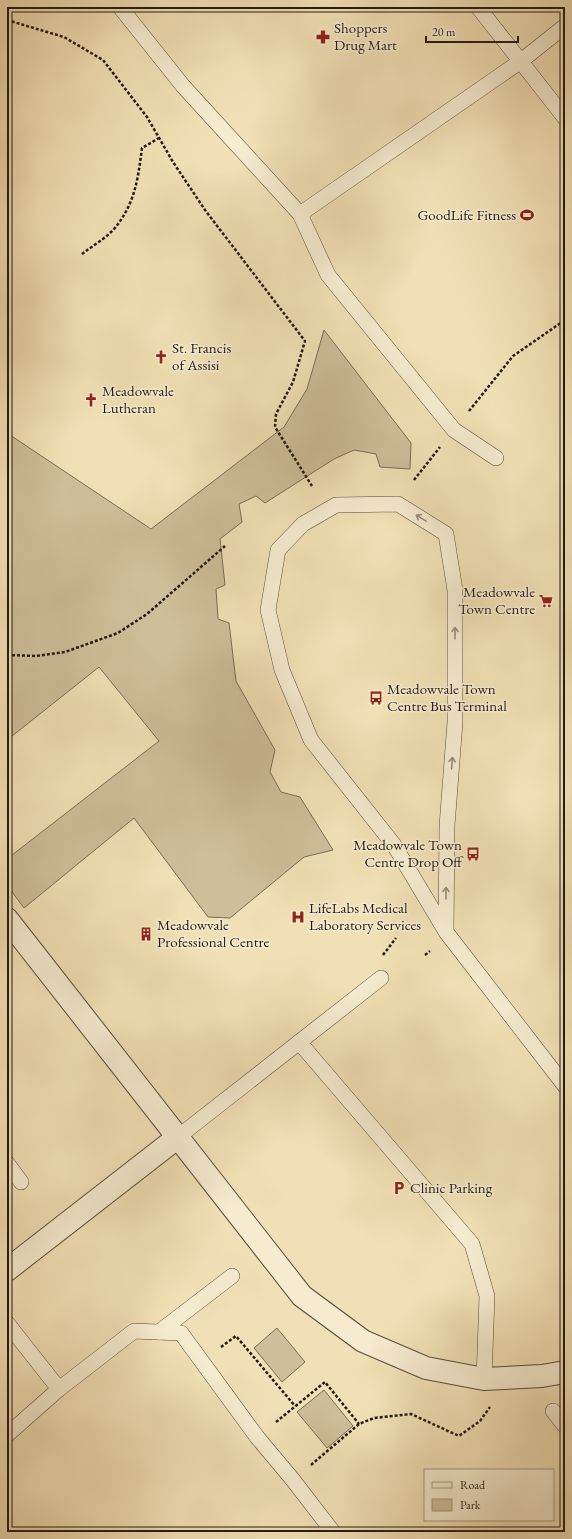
<svg xmlns="http://www.w3.org/2000/svg" width="572" height="1539" viewBox="0 0 572 1539" font-family="'EB Garamond',serif">
	<rect width="100%" height="100%" fill="#f1e0b5"/>
	<filter id="stains"><feTurbulence type="fractalNoise" baseFrequency=".005" numOctaves="4"/><feColorMatrix values="0 0 0 0 .2 0 0 0 0 .09 0 0 0 0 .02 0 0 0 .5 -.17"/></filter>
	<radialGradient id="worn" r=".72"><stop offset=".6" stop-color="#630" stop-opacity="0"/><stop offset="1" stop-color="#630" stop-opacity=".3"/></radialGradient>
	<!-- green -->
	<g fill="#cebe99" stroke="#786c56">
		<path d="M 324,330 L 411,443 L 410,469 L 380,467 L 376,454 L 354,450 L 334,459 L 265,503 L 256,496 L 239,504 L 242,522 L 220,539 L 225,585 L 216,589 L 218,619 L 229,623 L 236,681 L 275,750 L 270,772 L 281,792 L 300,797 L 333,850 L 304,857 L 230,918 L 208,917 L 134,818 L 24,908 L 7,885 L 7,859 L 159,741 L 99,667 L 7,740 L 7,433 L 151,529 L 284,427 L 307,389 Z"/>
		<path d="M 277,1328 L 305,1362 L 282,1382 L 254,1348 Z"/>
		<path d="M 324,1390 L 353,1426 L 327,1448 L 297,1412 Z"/>
	</g>
	<g fill="none" stroke-linecap="round" stroke-linejoin="round">
		<!-- lane casing -->
		<g stroke="#564b3c" stroke-width="16">
			<g id="lane">
				<path d="M 120,7 L 183,86 L 300,214 L 521,61 L 565,26"/>
				<path d="M 478,7 L 565,118"/>
				<path d="M 300,214 L 328,275 L 454,430 L 496,458"/>
				<path d="M 446,932 L 447,826 L 455,722 L 455,590 L 446,534 L 398,504 L 336,505 L 303,524 L 278,550 L 268,610 L 282,670 L 311,740 L 394,845 L 446,932 L 565,1086"/>
				<path d="M 299,1042 L 472,1244 L 487,1296 L 484,1379"/>
				<path d="M 178,1137 L 381,978"/>
				<path d="M 7,1163 L 21,1182"/>
				<path d="M 7,1323 L 59,1389"/>
				<path d="M 159,1332 L 232,1276"/>
				<path d="M 553,1411 L 565,1426"/>
				<path d="M 7,1435 L 59,1389 L 134,1331 L 181,1333 L 257,1437 L 293,1480 L 333,1532"/>
			</g>
		</g>
		<!-- street casing -->
		<g stroke="#564b3c" stroke-width="24">
			<g id="street">
				<path d="M 7,919 L 302,1296 L 363,1341 L 426,1368 L 484,1379 L 542,1376 L 565,1372"/>
				<path d="M 7,1270 L 178,1137"/>
			</g>
		</g>
		<!-- path -->
		<g stroke="#231913" stroke-width="2.5" stroke-dasharray="3 2" stroke-linecap="butt">
			<path d="M 7,20 L 64,37 L 103,60 L 147,117 L 173,162 L 205,210 L 305,341 L 293,382 L 276,414 L 275,427 L 312,486"/>
			<path d="M 82,254 C 92,246 105,239 114,229 C 135,204 138,179 142,148 L 159,138"/>
			<path d="M 469,411 L 513,356 L 565,320"/>
			<path d="M 414,480 L 440,447"/>
			<path d="M 7,655 L 36,656 L 65,652 L 118,633 L 147,614 L 225,546"/>
			<path d="M 383,955 L 396,938"/>
			<path d="M 425,955 L 430,951"/>
			<path d="M 221,1347 L 236,1336 L 295,1406"/>
			<path d="M 276,1422 L 325,1382 L 359,1424"/>
			<path d="M 311,1465 L 359,1424 L 374,1418 L 411,1414 L 459,1436 L 480,1421 L 490,1407"/>
		</g>
		<!-- lane -->
		<use href="#lane" stroke="#f6ebcf" stroke-width="15"/>
		<!-- street -->
		<use href="#street" stroke="#f6ebcf" stroke-width="22"/>
	</g>
	<!-- one-way arrows -->
	<defs><path id="oneway-shaft" d="M-6 0H5M1.5-3L5.5 0L1.5 3" fill="none" stroke-width="1.6" stroke-linecap="round" stroke-linejoin="round"/></defs>
	<g stroke="#978c7a">
		<use href="#oneway-shaft" transform="translate(421 518) rotate(-149)"/>
		<use href="#oneway-shaft" transform="translate(455 633) rotate(-90)"/>
		<use href="#oneway-shaft" transform="translate(452 763) rotate(-86)"/>
		<use href="#oneway-shaft" transform="translate(446 893) rotate(-90)"/>
	</g>
	<!-- icons -->
	<defs>
		<g id="pharmacy-bare" transform="scale(1.08)"><path d="M-2-6h4v4h4v4h-4v4h-4v-4h-4v-4h4Z" fill="#8f2418" stroke="#f6ebcf" stroke-width="2.5" paint-order="stroke"/></g>
		<g id="stadium-bare" transform="scale(1.08)"><path d="M0-5a6.5 5 0 1 0 0 10a6.5 5 0 1 0 0-10ZM-3.5-1.8h7v3.6h-7Z" fill="#8f2418" stroke="#f6ebcf" stroke-width="2.5" paint-order="stroke"/></g>
		<g id="church-bare" transform="scale(1.08)"><path d="M-1.2-6h2.4v3.5h3.3v2.4h-3.3V6h-2.4V-.1h-3.3v-2.4h3.3Z" fill="#8f2418" stroke="#f6ebcf" stroke-width="2.5" paint-order="stroke"/></g>
		<g id="supermarket-bare" transform="scale(1.08)"><path d="M-6-5.5h2.5l.6 2H6L4.5 2H-2.5L-4.4-4H-6ZM-1.5 3.2a1.3 1.3 0 1 0 .1 0ZM3 3.2a1.3 1.3 0 1 0 .1 0Z" fill="#8f2418" stroke="#f6ebcf" stroke-width="2.5" paint-order="stroke"/></g>
		<g id="bus-bare" transform="scale(1.08)"><path d="M-5-6H5V4H4V6H2V4H-2V6H-4V4H-5ZM-3.5-4V0h7V-4ZM-3.5 1.2v1.5H-2V1.2ZM2 1.2v1.5H3.5V1.2Z" fill="#8f2418" stroke="#f6ebcf" stroke-width="2.5" paint-order="stroke"/></g>
		<g id="hospital-bare" transform="scale(1.08)"><path d="M-5-5h3v3.5h4V-5h3V5h-3V1.5h-4V5h-3Z" fill="#8f2418" stroke="#f6ebcf" stroke-width="2.5" paint-order="stroke"/></g>
		<g id="building-bare" transform="scale(1.08)"><path d="M-4-6H4V6H1V3H-1V6H-4ZM-2.5-4.3h1.7v1.8h-1.7ZM.8-4.3h1.7v1.8H.8ZM-2.5-1h1.7V.8h-1.7ZM.8-1h1.7V.8H.8Z" fill="#8f2418" stroke="#f6ebcf" stroke-width="2.5" paint-order="stroke"/></g>
		<g id="parking-bare" transform="scale(1.08)"><path d="M-3.5-5.5H1a3.5 3.5 0 0 1 0 7H-1V5.5H-3.5ZM-1-3.4V-.6H.8a1.4 1.4 0 0 0 0-2.8Z" fill="#8f2418" stroke="#f6ebcf" stroke-width="2.5" paint-order="stroke"/></g>
	</defs>
	<g fill-rule="evenodd">
		<use href="#pharmacy-bare" x="323" y="37"/>
		<use href="#stadium-bare" x="527" y="215"/>
		<use href="#church-bare" x="161" y="357"/>
		<use href="#church-bare" x="91" y="400"/>
		<use href="#supermarket-bare" x="546" y="601"/>
		<use href="#bus-bare" x="376" y="698"/>
		<use href="#bus-bare" x="473" y="854"/>
		<use href="#hospital-bare" x="298" y="917"/>
		<use href="#building-bare" x="146" y="934"/>
		<use href="#parking-bare" x="399" y="1188"/>
	</g>
	<g text-anchor="middle" stroke-width="3" stroke-linejoin="round" paint-order="stroke">
		<!-- poi labels -->
		<g font-size="15" fill="#231913" stroke="#f6ebcf" text-anchor="start">
			<text x="334" y="33">Shoppers<tspan x="334" dy="17">Drug Mart</tspan></text>
			<text x="516" y="220" text-anchor="end">GoodLife Fitness</text>
			<text x="172" y="353">St. Francis<tspan x="172" dy="17">of Assisi</tspan></text>
			<text x="102" y="396">Meadowvale<tspan x="102" dy="17">Lutheran</tspan></text>
			<text x="535" y="597" text-anchor="end">Meadowvale<tspan x="535" dy="17">Town Centre</tspan></text>
			<text x="387" y="694">Meadowvale Town<tspan x="387" dy="17">Centre Bus Terminal</tspan></text>
			<text x="462" y="850" text-anchor="end">Meadowvale Town<tspan x="462" dy="17">Centre Drop Off</tspan></text>
			<text x="309" y="913">LifeLabs Medical<tspan x="309" dy="17">Laboratory Services</tspan></text>
			<text x="157" y="930">Meadowvale<tspan x="157" dy="17">Professional Centre</tspan></text>
			<text x="410" y="1193">Clinic Parking</text>
		</g>
	</g>
	<!-- margin -->
	<rect width="572" height="1539" fill="none" stroke="#f1e0b5" stroke-width="24"/>
	<rect x="8" y="8" width="556" height="1523" fill="none" stroke="#231913" stroke-width="2"/>
	<rect x="12" y="12" width="548" height="1515" fill="none" stroke="#231913"/>
	<!-- legend -->
	<rect x="424" y="1469" width="130" height="52" fill="#f6ebcf" stroke="#a29784"/>
	<rect x="432" y="1482" width="20" height="6" fill="#f6ebcf" stroke="#a29784"/>
	<text x="460" y="1489" font-size="12" fill="#231913">Road</text>
	<rect x="432" y="1499" width="20" height="12" fill="#cebe99" stroke="#a29784"/>
	<text x="460" y="1509" font-size="12" fill="#231913">Park</text>
	<!-- scale -->
	<path d="M426 36v6h92v-6" fill="none" stroke="#231913" stroke-width="2"/>
	<text x="432" y="36" font-size="12" fill="#231913" stroke="#f6ebcf" stroke-width="3" paint-order="stroke">20 m</text>
	<rect width="100%" height="100%" filter="url(#stains)"/>
	<rect width="100%" height="100%" fill="url(#worn)"/>
</svg>
